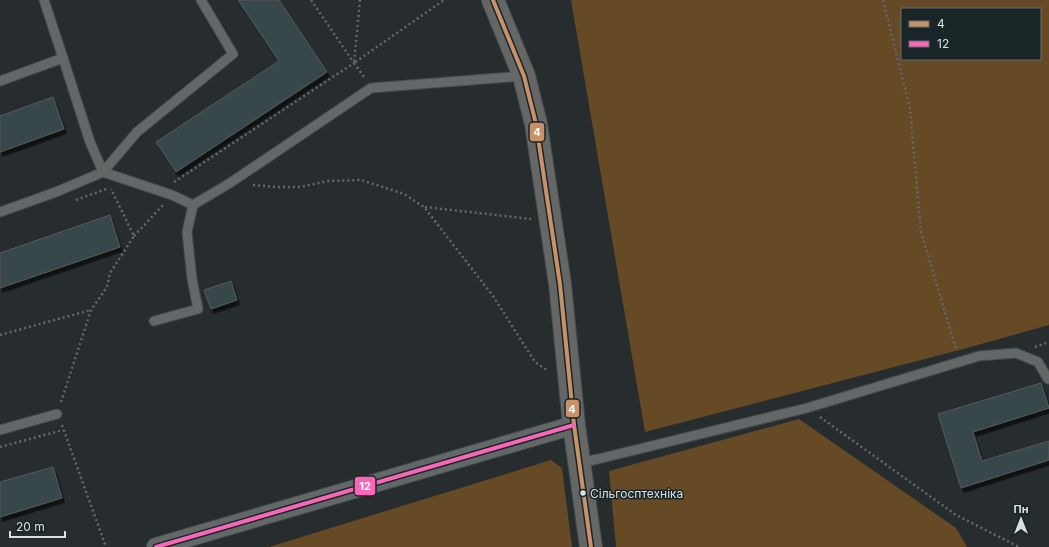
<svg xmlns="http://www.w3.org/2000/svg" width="1049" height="547" viewBox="0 0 1049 547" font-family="Inter,sans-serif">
	<defs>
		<filter id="shadow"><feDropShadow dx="2.5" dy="4.5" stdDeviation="0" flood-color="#0009"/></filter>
	</defs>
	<rect width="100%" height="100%" fill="#272d2e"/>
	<!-- green -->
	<g fill="#664925" fill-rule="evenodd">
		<path d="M 571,0 L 1049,0 L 1049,325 L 967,348 L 645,432 ZM 902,9 L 1040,9 L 1040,59 L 902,59 Z"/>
		<path d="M 799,419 L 956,528 L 967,547 L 616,547 L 609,471 Z"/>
		<path d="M 551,460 L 562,468 L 572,547 L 269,547 Z"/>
	</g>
	<!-- building -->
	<g fill="#394749" stroke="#555a5b" filter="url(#shadow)">
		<path d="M 238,0 L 279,0 L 327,72 L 176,172 L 156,142 L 279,61 Z"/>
		<path d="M 53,97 L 64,129 L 0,152 L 0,116 Z"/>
		<path d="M 110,215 L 120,247 L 0,288 L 0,253 Z"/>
		<path d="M 231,281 L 237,300 L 211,309 L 204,290 Z"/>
		<path d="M 1041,383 L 1049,408 L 973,432 L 982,461 L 1049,441 L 1049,460 L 961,488 L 938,414 Z"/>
		<path d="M 53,467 L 62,498 L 0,517 L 0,482 Z"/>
	</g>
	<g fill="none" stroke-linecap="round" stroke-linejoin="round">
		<!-- lane casing -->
		<g stroke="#44494b" stroke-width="11">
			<g id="lane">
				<path d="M 44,0 L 63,58 L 90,142 L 103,172 L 172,195 L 193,205"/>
				<path d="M 0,81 L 63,58"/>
				<path d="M 0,212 L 56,192 L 103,172 L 137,132 L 233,54 L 201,0"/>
				<path d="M 154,321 L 198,309 L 192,279 L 187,232 L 193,205 L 230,183 L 371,88 L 524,76"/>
				<path d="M 0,430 L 57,414"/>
				<path d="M 579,463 L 598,459 L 807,408 L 979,356 L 1016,353 L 1038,362 L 1048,379"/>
			</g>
		</g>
		<!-- street casing -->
		<g stroke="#44494b" stroke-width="20">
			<path id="street" d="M 156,547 L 574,425"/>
		</g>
		<!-- secondary casing -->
		<g stroke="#44494b" stroke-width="24">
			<path id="secondary" d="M 493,0 L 524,76 L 536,124 L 560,284 L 574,425 L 591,547"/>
		</g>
		<!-- path -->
		<g stroke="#65696a" stroke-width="2.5" stroke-dasharray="2 3" stroke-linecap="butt">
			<path d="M 360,0 L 354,63 L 444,0"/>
			<path d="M 883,0 L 910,109 L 921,232 L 956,349"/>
			<path d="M 354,63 L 364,77"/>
			<path d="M 174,182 L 354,63 L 311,0"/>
			<path d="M 253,185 L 277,187 L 300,187 L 328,181 L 361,180 L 404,194 L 424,207 L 493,296 L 535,362 L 548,371"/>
			<path d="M 76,200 L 109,188"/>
			<path d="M 425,207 L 531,219"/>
			<path d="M 134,236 L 163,205"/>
			<path d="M 0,335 L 91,310"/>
			<path d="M 1035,347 L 1049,342"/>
			<path d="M 61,402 L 91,310 L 107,287 L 110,273 L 134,236 L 111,189"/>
			<path d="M 820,417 L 956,515 L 1019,547"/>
			<path d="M 62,425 L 106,547"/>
			<path d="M 0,447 L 63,430"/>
		</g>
		<!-- lane -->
		<use href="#lane" stroke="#626768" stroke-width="9"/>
		<!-- street -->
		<use href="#street" stroke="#626768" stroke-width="18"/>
		<!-- secondary -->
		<use href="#secondary" stroke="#646765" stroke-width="22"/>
		<!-- bus-1 casing -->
		<g stroke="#1a2527" stroke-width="7">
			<path id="bus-1" d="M 493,0 L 524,76 L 536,124 L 560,284 L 574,425 L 591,547"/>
		</g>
		<!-- bus-2 casing -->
		<g stroke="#1a2527" stroke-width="7">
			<path id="bus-2" d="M 156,547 L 574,425"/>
		</g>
		<!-- bus-1 -->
		<use href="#bus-1" stroke="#c7916a" stroke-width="4"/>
		<!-- bus-2 -->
		<use href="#bus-2" stroke="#fa66b7" stroke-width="4"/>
	</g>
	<!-- markers -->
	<circle fill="#d9e0e2" stroke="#1a2527" stroke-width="1.5" cx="583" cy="493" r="3.5"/>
	<g text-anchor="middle" stroke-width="3" stroke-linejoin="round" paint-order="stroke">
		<!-- bus labels -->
		<g font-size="12" fill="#d9e0e2" stroke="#1a2527" text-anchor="start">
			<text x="590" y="498">Сільгосптехніка</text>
		</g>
	</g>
	<g stroke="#1a2527" stroke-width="1.5">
		<rect x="529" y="122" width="16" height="20" rx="4" fill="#c7916a"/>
		<rect x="565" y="399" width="15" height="19" rx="4" fill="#c7916a"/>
		<rect x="354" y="476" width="22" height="20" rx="4" fill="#fa66b7"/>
	</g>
	<g font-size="11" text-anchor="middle" font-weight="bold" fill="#fff">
		<text x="537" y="136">4</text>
		<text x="572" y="413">4</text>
		<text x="365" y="490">12</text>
	</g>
	<!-- legend -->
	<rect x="901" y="8" width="140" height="52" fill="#1a2527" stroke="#667072"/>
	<rect x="909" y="21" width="20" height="6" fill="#c7916a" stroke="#667072"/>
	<text x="937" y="28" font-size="12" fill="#d9e0e2">4</text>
	<rect x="909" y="41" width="20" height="6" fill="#fa66b7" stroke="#667072"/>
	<text x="937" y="48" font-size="12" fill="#d9e0e2">12</text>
	<!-- north arrow -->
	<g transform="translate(1021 519)" stroke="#1a2527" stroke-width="3" paint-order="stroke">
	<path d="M0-3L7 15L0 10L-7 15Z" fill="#d9e0e2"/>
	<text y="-6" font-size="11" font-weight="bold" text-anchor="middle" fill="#d9e0e2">Пн</text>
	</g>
	<!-- scale -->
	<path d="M10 531v6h55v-6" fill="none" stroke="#d9e0e2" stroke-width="2"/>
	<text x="16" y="531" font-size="12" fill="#d9e0e2" stroke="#1a2527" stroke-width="3" paint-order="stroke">20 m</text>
</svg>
